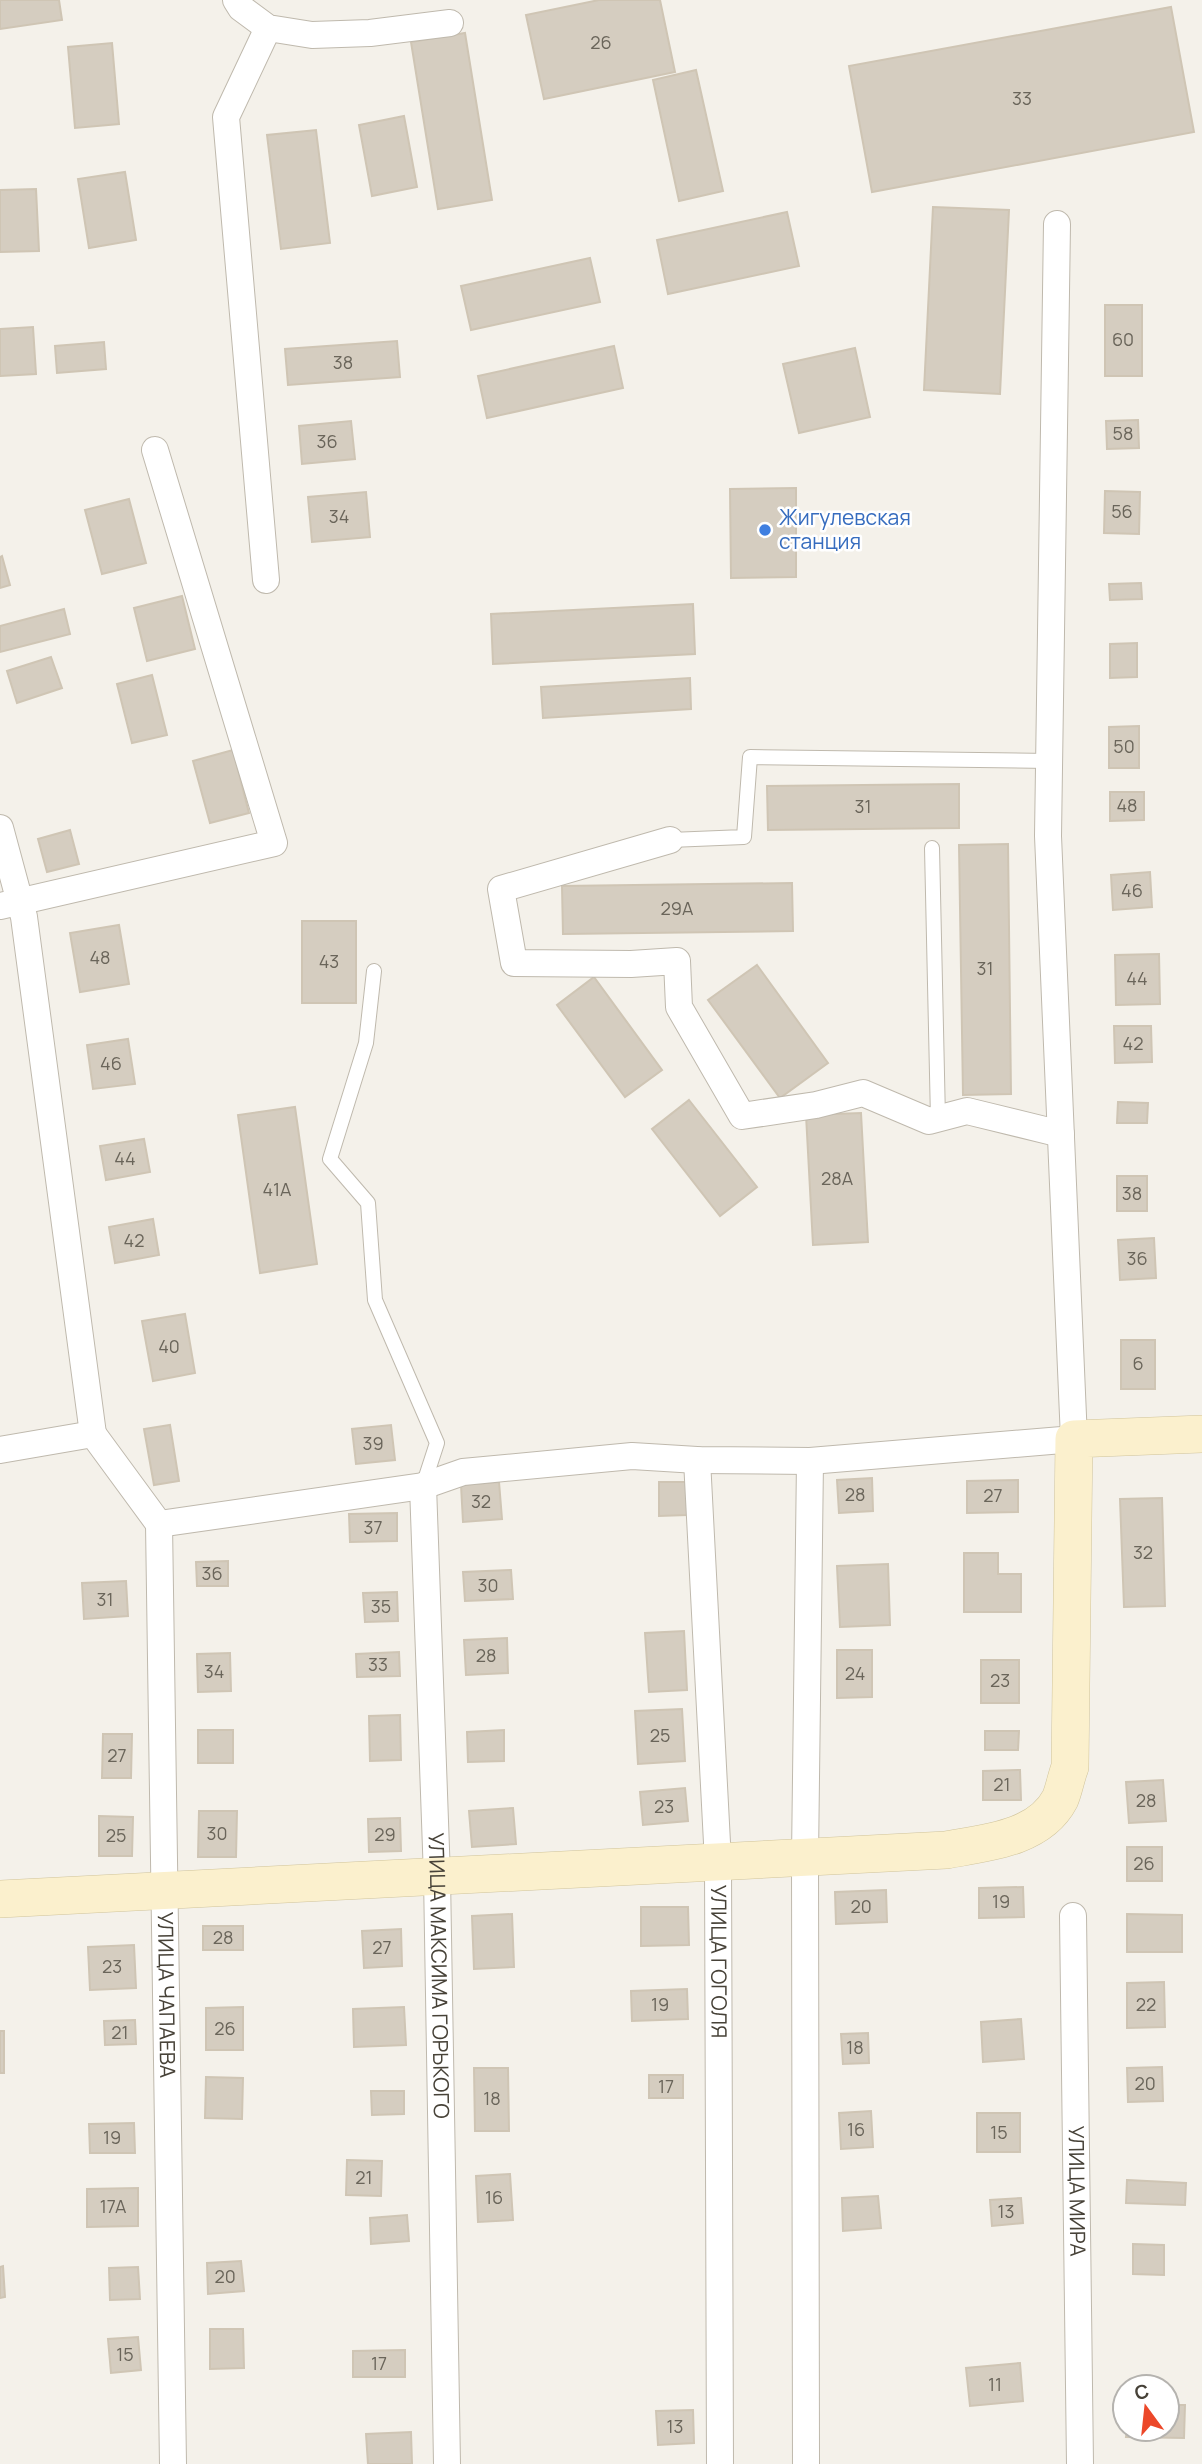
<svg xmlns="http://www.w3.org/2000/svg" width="1202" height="2464" viewBox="0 0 1202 2464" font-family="Manrope,sans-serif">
	<rect width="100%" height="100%" fill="#f4f1ea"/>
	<!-- building -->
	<g fill="#d5cdc0" stroke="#cfc5b4" stroke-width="2">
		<path d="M 0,0 L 59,0 L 62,20 L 0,29 Z"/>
		<path d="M 599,0 L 660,0 L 675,72 L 544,99 L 526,15 Z"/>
		<path d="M 1171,7 L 1194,132 L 872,192 L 849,66 Z"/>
		<path d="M 465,33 L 492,200 L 438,209 L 411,42 Z"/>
		<path d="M 112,43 L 119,124 L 75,128 L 68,47 Z"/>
		<path d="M 696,70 L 723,191 L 679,201 L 653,80 Z"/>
		<path d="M 404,116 L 417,187 L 372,196 L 359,125 Z"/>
		<path d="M 316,130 L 330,243 L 281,249 L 267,135 Z"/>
		<path d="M 125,172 L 136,240 L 89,248 L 78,179 Z"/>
		<path d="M 36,189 L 39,251 L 0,252 L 0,190 Z"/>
		<path d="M 933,207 L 1009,210 L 1000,394 L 924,390 Z"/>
		<path d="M 787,212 L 799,266 L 668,294 L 657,240 Z"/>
		<path d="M 590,258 L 600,302 L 471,330 L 461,286 Z"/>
		<rect x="1105" y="305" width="37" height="71"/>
		<path d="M 33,327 L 36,374 L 0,376 L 0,329 Z"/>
		<path d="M 397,341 L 400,377 L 288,385 L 285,349 Z"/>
		<path d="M 104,342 L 106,369 L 57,373 L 55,346 Z"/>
		<path d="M 614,346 L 623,388 L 487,418 L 478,376 Z"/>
		<path d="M 855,348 L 870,417 L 799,433 L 783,364 Z"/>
		<path d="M 1138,420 L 1139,448 L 1107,449 L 1106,421 Z"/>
		<path d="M 351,421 L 355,459 L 302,464 L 299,426 Z"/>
		<path d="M 796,488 L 796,577 L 731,578 L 730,489 Z"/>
		<path d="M 1105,491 L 1140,492 L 1139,534 L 1104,533 Z"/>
		<path d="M 366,492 L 370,537 L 312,542 L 308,497 Z"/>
		<path d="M 129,499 L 146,563 L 102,574 L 85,510 Z"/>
		<path d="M 2,556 L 10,585 L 0,588 L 0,557 Z"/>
		<path d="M 1141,583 L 1142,599 L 1110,600 L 1109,584 Z"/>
		<path d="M 182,596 L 195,649 L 147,661 L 134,608 Z"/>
		<path d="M 693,604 L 695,654 L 493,664 L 491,614 Z"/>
		<path d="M 64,609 L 70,634 L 0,652 L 0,626 Z"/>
		<path d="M 1137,643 L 1137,677 L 1110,678 L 1110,644 Z"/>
		<path d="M 51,657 L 62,688 L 17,703 L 7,671 Z"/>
		<path d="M 152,675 L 167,735 L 132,743 L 117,684 Z"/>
		<path d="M 690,678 L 691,709 L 543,718 L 541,687 Z"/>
		<path d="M 1139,726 L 1139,768 L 1109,768 L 1109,727 Z"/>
		<path d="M 233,750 L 249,813 L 210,823 L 193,761 Z"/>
		<path d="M 959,784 L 959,828 L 768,830 L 767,786 Z"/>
		<path d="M 1110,792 L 1144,792 L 1144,820 L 1110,821 Z"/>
		<path d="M 70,830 L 79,864 L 47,872 L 38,839 Z"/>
		<path d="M 1008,844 L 1011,1094 L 963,1095 L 959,845 Z"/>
		<path d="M 1150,872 L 1152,907 L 1113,910 L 1111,875 Z"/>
		<path d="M 792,883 L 793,931 L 563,934 L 562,886 Z"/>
		<rect x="302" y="921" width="54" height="82"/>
		<path d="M 119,925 L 129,984 L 80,992 L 70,933 Z"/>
		<path d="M 1159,954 L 1160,1004 L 1116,1005 L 1115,955 Z"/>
		<path d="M 757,965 L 828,1063 L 780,1098 L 708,1000 Z"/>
		<path d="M 594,977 L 662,1070 L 625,1097 L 557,1005 Z"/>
		<path d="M 1114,1026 L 1151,1026 L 1152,1062 L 1115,1063 Z"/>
		<path d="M 128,1039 L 135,1084 L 93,1089 L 87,1045 Z"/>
		<path d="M 689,1100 L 757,1187 L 720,1216 L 652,1129 Z"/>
		<path d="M 1118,1102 L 1148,1103 L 1147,1123 L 1117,1123 Z"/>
		<path d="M 295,1107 L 317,1264 L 260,1273 L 238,1115 Z"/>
		<path d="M 861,1113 L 868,1242 L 813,1245 L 806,1115 Z"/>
		<path d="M 144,1139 L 150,1172 L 106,1180 L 100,1146 Z"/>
		<rect x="1117" y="1176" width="30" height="35"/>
		<path d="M 153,1219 L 159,1255 L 115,1263 L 109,1227 Z"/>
		<path d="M 1154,1238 L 1156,1278 L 1120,1280 L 1118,1240 Z"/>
		<path d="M 185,1314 L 195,1373 L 153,1381 L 142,1321 Z"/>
		<rect x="1121" y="1340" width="34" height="49"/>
		<path d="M 170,1425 L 179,1481 L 154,1485 L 144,1429 Z"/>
		<path d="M 391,1425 L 395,1460 L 356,1464 L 352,1429 Z"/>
		<path d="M 872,1478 L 873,1511 L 839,1513 L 837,1480 Z"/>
		<path d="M 1018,1480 L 1018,1512 L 967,1513 L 967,1481 Z"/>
		<path d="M 499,1482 L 502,1519 L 463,1522 L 461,1485 Z"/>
		<path d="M 659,1482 L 687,1482 L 687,1515 L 659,1516 Z"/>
		<path d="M 1162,1498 L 1165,1606 L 1124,1607 L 1120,1499 Z"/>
		<path d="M 397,1513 L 397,1541 L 350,1542 L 349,1514 Z"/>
		<path d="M 964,1553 L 998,1553 L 998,1574 L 1021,1574 L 1021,1612 L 964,1612 Z"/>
		<path d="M 228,1561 L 228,1586 L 197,1586 L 196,1562 Z"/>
		<path d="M 888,1564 L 890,1625 L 840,1627 L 837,1566 Z"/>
		<path d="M 511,1570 L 513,1599 L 465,1601 L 463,1572 Z"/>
		<path d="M 126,1581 L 128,1616 L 84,1619 L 82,1583 Z"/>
		<path d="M 397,1592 L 398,1621 L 365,1622 L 363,1593 Z"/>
		<path d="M 684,1631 L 687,1690 L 649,1692 L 645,1633 Z"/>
		<path d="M 507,1638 L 508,1673 L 466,1675 L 464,1640 Z"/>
		<path d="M 837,1650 L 872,1650 L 872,1697 L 837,1698 Z"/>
		<path d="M 399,1652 L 400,1676 L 357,1677 L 356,1654 Z"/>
		<path d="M 230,1653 L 231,1691 L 198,1692 L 197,1654 Z"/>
		<rect x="981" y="1660" width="38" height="43"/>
		<path d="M 682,1709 L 685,1761 L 638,1764 L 635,1711 Z"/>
		<path d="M 400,1715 L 401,1760 L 370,1761 L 369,1716 Z"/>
		<rect x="198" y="1730" width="35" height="33"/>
		<path d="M 504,1730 L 504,1761 L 468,1762 L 467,1732 Z"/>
		<path d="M 985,1731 L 1019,1731 L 1018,1750 L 985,1750 Z"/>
		<path d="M 103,1734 L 132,1734 L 131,1778 L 102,1778 Z"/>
		<path d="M 1020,1770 L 1021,1800 L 983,1800 L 983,1771 Z"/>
		<path d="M 1163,1780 L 1166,1821 L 1129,1823 L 1126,1782 Z"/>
		<path d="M 685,1788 L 688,1821 L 643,1825 L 640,1792 Z"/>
		<path d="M 513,1808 L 516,1844 L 472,1847 L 469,1811 Z"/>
		<path d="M 199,1811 L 237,1811 L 236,1857 L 198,1857 Z"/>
		<path d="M 99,1816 L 133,1817 L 132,1856 L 99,1856 Z"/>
		<path d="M 400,1818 L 401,1851 L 369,1852 L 368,1819 Z"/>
		<rect x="1127" y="1847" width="35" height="34"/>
		<path d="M 1023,1887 L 1024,1917 L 979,1918 L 979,1888 Z"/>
		<path d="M 886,1890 L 887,1922 L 836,1924 L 835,1892 Z"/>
		<path d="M 641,1907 L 688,1907 L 689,1945 L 641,1946 Z"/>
		<path d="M 512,1914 L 514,1967 L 474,1969 L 472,1916 Z"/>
		<path d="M 1127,1914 L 1182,1915 L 1182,1952 L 1127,1952 Z"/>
		<rect x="203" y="1926" width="40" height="24"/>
		<path d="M 401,1929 L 402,1966 L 364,1968 L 362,1931 Z"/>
		<path d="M 134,1945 L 136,1988 L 90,1990 L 88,1947 Z"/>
		<path d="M 1164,1982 L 1165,2027 L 1127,2028 L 1127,1983 Z"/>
		<path d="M 687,1989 L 688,2019 L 632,2021 L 631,1991 Z"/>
		<path d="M 243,2007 L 243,2050 L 206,2050 L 206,2008 Z"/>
		<path d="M 404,2007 L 406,2045 L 354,2047 L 353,2009 Z"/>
		<path d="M 1021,2019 L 1024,2059 L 983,2062 L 981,2022 Z"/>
		<path d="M 135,2020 L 136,2044 L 105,2045 L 104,2021 Z"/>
		<rect x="0" y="2031" width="4" height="42"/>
		<path d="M 868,2033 L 869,2063 L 843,2064 L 841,2034 Z"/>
		<path d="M 1162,2067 L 1163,2101 L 1128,2102 L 1127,2068 Z"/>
		<path d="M 474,2068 L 508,2068 L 509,2131 L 475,2131 Z"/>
		<rect x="649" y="2075" width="34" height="23"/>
		<path d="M 206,2077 L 243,2078 L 242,2119 L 205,2118 Z"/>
		<path d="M 371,2091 L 404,2091 L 404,2114 L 372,2115 Z"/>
		<path d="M 871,2111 L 873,2147 L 841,2149 L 839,2113 Z"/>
		<rect x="977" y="2113" width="43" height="39"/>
		<path d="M 134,2123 L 135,2153 L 90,2153 L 89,2124 Z"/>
		<path d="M 347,2160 L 382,2161 L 381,2196 L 346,2195 Z"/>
		<path d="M 510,2174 L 513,2220 L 478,2222 L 476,2176 Z"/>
		<path d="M 1127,2180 L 1186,2183 L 1185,2205 L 1126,2203 Z"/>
		<path d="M 138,2188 L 138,2226 L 87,2227 L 87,2189 Z"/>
		<path d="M 878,2196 L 881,2228 L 843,2231 L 842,2198 Z"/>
		<path d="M 1021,2198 L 1023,2223 L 992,2226 L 990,2200 Z"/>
		<path d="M 407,2215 L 409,2241 L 371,2244 L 370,2218 Z"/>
		<path d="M 1133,2244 L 1164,2245 L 1164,2275 L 1133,2274 Z"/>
		<path d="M 241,2261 L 244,2291 L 208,2294 L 207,2263 Z"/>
		<path d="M 3,2266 L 5,2297 L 0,2298 L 0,2267 Z"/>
		<path d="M 138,2267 L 140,2299 L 110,2300 L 109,2268 Z"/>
		<path d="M 210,2329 L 243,2329 L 244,2368 L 210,2369 Z"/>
		<path d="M 138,2337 L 141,2370 L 111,2373 L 108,2339 Z"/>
		<path d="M 405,2350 L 405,2377 L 353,2377 L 353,2351 Z"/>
		<path d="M 1020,2363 L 1023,2401 L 970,2406 L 966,2368 Z"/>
		<path d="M 1167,2405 L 1185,2405 L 1184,2438 L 1126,2437 L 1127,2429 L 1167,2429 Z"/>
		<path d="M 693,2410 L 694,2443 L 658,2445 L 656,2411 Z"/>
		<path d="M 411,2432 L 412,2464 L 368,2464 L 366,2434 Z"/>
	</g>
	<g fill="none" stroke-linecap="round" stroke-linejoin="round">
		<!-- lane casing -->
		<g stroke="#bfb9ad" stroke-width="16">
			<g id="lane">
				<path d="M 670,840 L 744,837 L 750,757 L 1049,761"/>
				<path d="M 932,848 L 938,1119"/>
				<path d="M 374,971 L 366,1043 L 330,1159 L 368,1203 L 375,1300 L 437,1443 L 423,1486"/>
			</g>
		</g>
		<!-- street casing -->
		<g stroke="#bfb9ad" stroke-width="28">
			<g id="street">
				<path d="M 236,0 L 241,8 L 268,28 L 312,35 L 370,33 L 450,23"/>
				<path d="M 266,580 L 226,117 L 268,28"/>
				<path d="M 0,828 L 24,917 L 93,1434"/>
				<path d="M 670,840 L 501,889 L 514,963 L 631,964 L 677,961 L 679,1007 L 742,1116 L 816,1105 L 863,1093 L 929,1121 L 967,1111 L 1061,1134"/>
				<path d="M 0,906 L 274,843 L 155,450"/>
				<path d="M 0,1450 L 93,1434 L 159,1524"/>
				<path id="s1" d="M 697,1460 L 718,1862 L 720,2464"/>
				<path id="s2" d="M 423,1486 L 437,1877 L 447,2464"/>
				<path d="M 159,1524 L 423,1486 L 463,1472 L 632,1456 L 697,1460 L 810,1461 L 1074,1439 L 1048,836 L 1057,224"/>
				<path id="s3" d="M 159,1524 L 173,2464"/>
				<path id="s4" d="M 1073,1916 L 1080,2464"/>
				<path d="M 806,2464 L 805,1857 L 810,1461"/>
			</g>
		</g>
		<!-- secondary casing -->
		<g stroke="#d0c49c" stroke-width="38">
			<path id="secondary" d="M 0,1899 L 946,1850 C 985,1843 1039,1839 1060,1799 C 1064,1790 1066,1777 1070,1767 L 1074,1439 L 1202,1434"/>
		</g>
		<!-- lane -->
		<use href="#lane" stroke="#fff" stroke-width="14"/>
		<!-- street -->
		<use href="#street" stroke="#fff" stroke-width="26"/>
		<!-- secondary -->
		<use href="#secondary" stroke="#fbf0cd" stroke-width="37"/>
	</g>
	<!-- markers -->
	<circle fill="#3f7fe0" stroke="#fff" stroke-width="2.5" cx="765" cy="530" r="7"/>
	<g text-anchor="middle" stroke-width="5" stroke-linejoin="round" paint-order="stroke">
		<!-- number labels -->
		<g font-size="18" fill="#6a655a">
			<text x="601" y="49">26</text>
			<text x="1022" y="105">33</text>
			<text x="1123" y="346">60</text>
			<text x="343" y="369">38</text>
			<text x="1123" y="440">58</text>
			<text x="327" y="448">36</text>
			<text x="1122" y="518">56</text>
			<text x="339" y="523">34</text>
			<text x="1124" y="753">50</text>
			<text x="1127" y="812">48</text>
			<text x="863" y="813">31</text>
			<text x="1132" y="897">46</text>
			<text x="677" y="915">29А</text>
			<text x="100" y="964">48</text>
			<text x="329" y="968">43</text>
			<text x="985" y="975">31</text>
			<text x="1137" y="985">44</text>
			<text x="1133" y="1050">42</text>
			<text x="111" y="1070">46</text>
			<text x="125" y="1165">44</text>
			<text x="837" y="1185">28А</text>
			<text x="277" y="1196">41А</text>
			<text x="1132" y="1200">38</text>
			<text x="134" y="1247">42</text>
			<text x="1137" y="1265">36</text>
			<text x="169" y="1353">40</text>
			<text x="1138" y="1370">6</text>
			<text x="373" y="1450">39</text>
			<text x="855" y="1501">28</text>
			<text x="993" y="1502">27</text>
			<text x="481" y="1508">32</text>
			<text x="373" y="1534">37</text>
			<text x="1143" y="1559">32</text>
			<text x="212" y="1580">36</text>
			<text x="488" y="1592">30</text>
			<text x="105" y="1606">31</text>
			<text x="381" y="1613">35</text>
			<text x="486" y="1662">28</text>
			<text x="378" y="1671">33</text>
			<text x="214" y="1678">34</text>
			<text x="855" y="1680">24</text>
			<text x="1000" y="1687">23</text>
			<text x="660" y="1742">25</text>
			<text x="117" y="1762">27</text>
			<text x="1002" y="1791">21</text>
			<text x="1146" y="1807">28</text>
			<text x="664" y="1813">23</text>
			<text x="217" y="1840">30</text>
			<text x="385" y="1841">29</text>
			<text x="116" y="1842">25</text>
			<text x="1144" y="1870">26</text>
			<text x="1001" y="1908">19</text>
			<text x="861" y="1913">20</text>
			<text x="223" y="1944">28</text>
			<text x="382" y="1954">27</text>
			<text x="112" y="1973">23</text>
			<text x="660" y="2011">19</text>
			<text x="1146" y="2011">22</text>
			<text x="225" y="2035">26</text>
			<text x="120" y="2039">21</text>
			<text x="855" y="2054">18</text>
			<text x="1145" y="2090">20</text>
			<text x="666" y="2093">17</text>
			<text x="492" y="2105">18</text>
			<text x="856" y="2136">16</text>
			<text x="999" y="2139">15</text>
			<text x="112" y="2144">19</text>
			<text x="364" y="2184">21</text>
			<text x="494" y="2204">16</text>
			<text x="113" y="2213">17А</text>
			<text x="1006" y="2218">13</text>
			<text x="225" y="2283">20</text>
			<text x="125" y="2361">15</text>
			<text x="379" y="2370">17</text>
			<text x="995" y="2391">11</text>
			<text x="675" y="2433">13</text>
		</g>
		<!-- shop labels -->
		<g font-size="21" fill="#366cbe" stroke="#fff" text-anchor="start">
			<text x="779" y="525">Жигулевская<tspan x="779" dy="24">станция</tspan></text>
		</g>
		<!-- street labels -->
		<g font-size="21" fill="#474238" stroke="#fff">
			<text dy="7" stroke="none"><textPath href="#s1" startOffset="502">УЛИЦА ГОГОЛЯ</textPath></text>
			<text dy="7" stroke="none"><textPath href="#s2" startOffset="490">УЛИЦА МАКСИМА ГОРЬКОГО</textPath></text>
			<text dy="7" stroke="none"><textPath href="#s3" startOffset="471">УЛИЦА ЧАПАЕВА</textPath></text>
			<text dy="7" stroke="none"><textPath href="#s4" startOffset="275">УЛИЦА МИРА</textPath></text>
		</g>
	</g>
	<!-- north arrow -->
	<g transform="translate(1146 2408) rotate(345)"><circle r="33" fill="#ffffff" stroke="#b5b3af" stroke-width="2"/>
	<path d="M0-5L12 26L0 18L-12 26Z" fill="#ec4829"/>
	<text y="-10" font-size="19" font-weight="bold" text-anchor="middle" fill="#474238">С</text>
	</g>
</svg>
